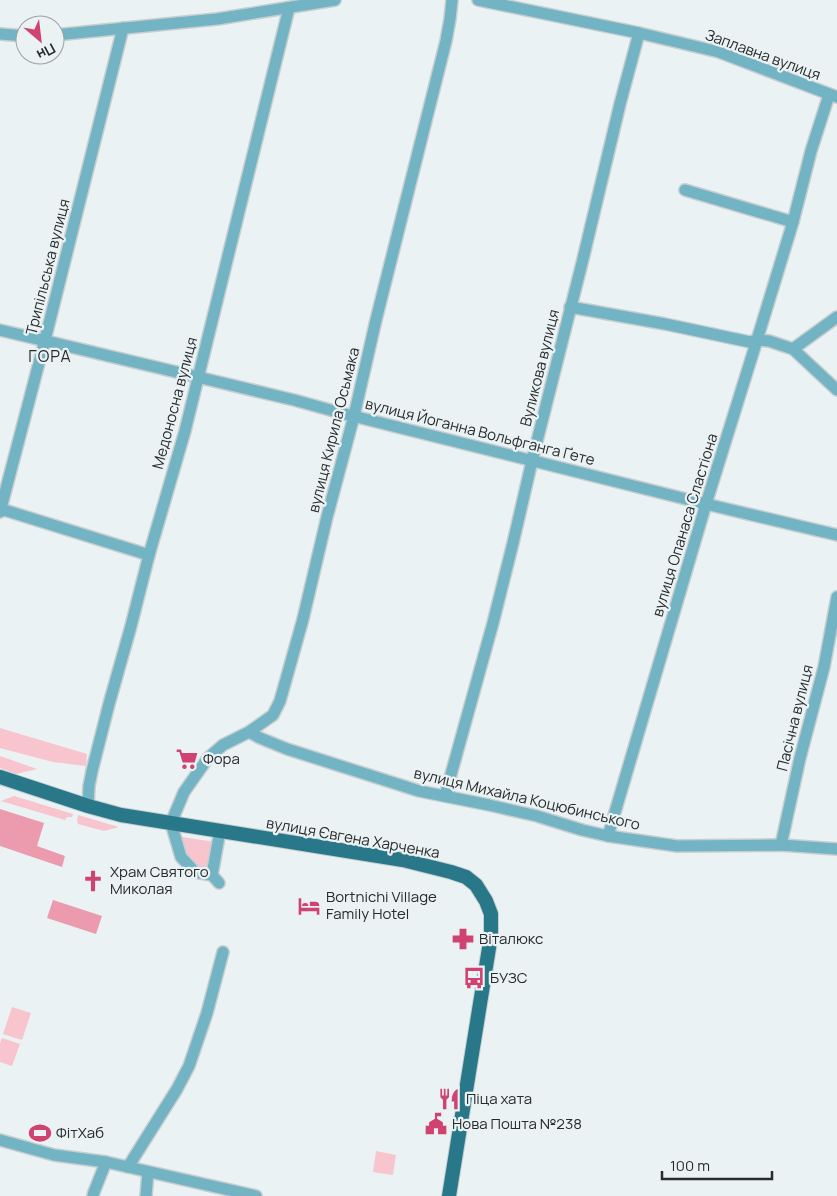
<svg xmlns="http://www.w3.org/2000/svg" width="837" height="1196" viewBox="0 0 837 1196" font-family="Manrope,sans-serif">
	<rect width="100%" height="100%" fill="#eaf2f4"/>
	<!-- green -->
	<g fill="#f8c4ce">
		<path d="M 0,728 L 87,754 L 86,766 L 53,762 L 0,748 Z"/>
		<path d="M 0,756 L 37,769 L 16,774 L 0,768 Z"/>
		<path d="M 14,796 L 73,814 L 72,817 L 67,817 L 65,820 L 1,801 Z"/>
		<path d="M 78,815 L 119,827 L 104,831 L 78,824 L 77,820 Z"/>
		<path d="M 182,837 L 215,842 L 211,869 L 199,868 C 191,860 177,851 182,837 Z"/>
		<path d="M 12,1007 L 31,1013 L 22,1040 L 3,1034 Z"/>
		<path d="M 2,1038 L 20,1044 L 12,1066 L 0,1062 L 0,1043 Z"/>
		<path d="M 376,1151 L 396,1155 L 393,1175 L 373,1172 Z"/>
	</g>
	<!-- forest -->
	<g fill="#eb9bad">
		<path d="M 0,809 L 44,823 L 37,846 L 65,856 L 62,867 L 0,846 Z"/>
		<path d="M 53,900 L 102,916 L 96,934 L 47,918 Z"/>
	</g>
	<g fill="none" stroke-linecap="round" stroke-linejoin="round">
		<!-- minor casing -->
		<g stroke="#c7ced0" stroke-width="14">
			<g id="minor">
				<path d="M 478,0 L 639,33 L 719,52 L 837,97"/>
				<path d="M 0,34 L 25,36"/>
				<path d="M 55,35 L 217,19 L 335,0"/>
				<path d="M 685,190 L 793,222"/>
				<path d="M 570,307 L 665,324 L 750,342 L 757,340 L 769,341 L 793,349 L 837,390"/>
				<path d="M 0,330 L 294,400 L 341,413 L 706,504 L 837,535"/>
				<path d="M 793,349 L 837,317"/>
				<path d="M 1,509 L 149,555"/>
				<path d="M 0,512 L 45,340 L 123,28"/>
				<path d="M 249,732 L 260,738 L 287,749 L 419,791 L 489,805 L 537,816 L 582,830 L 608,836 L 677,846 L 781,845 L 837,849"/>
				<path d="M 445,796 L 493,623 L 513,543 L 532,461 L 583,259 L 620,104 L 639,33"/>
				<path d="M 88,806 L 89,786 L 92,771 L 109,704 L 131,626 L 149,555 L 185,431 L 289,8"/>
				<path d="M 608,836 L 706,504 L 757,340 L 793,222 L 811,151 L 829,95"/>
				<path d="M 781,845 L 800,758 L 824,667 L 837,597"/>
				<path d="M 212,875 L 195,872 L 181,857 L 171,823 L 184,792 L 208,758 L 223,745 L 249,732 L 273,715 L 280,701 L 303,619 L 327,517 L 354,416 L 376,320 L 446,41 L 450,19 L 452,0"/>
				<path d="M 219,883 L 212,875 L 220,831"/>
				<path d="M 0,1140 L 54,1155 L 106,1162 L 256,1196"/>
				<path d="M 128,1167 L 177,1089 L 189,1066 L 207,1013 L 223,952"/>
				<path d="M 93,1196 L 94,1192 L 106,1162"/>
				<path d="M 146,1196 L 148,1172"/>
			</g>
		</g>
		<!-- major casing -->
		<g stroke="#c7ced0" stroke-width="16">
			<path id="major" d="M 0,777 L 88,806 L 121,815 L 403,860 L 451,872 L 466,877 L 476,885 L 486,901 L 491,914 L 491,932 L 489,948 L 449,1196"/>
		</g>
		<!-- minor -->
		<use href="#minor" stroke="#72b3c4" stroke-width="11"/>
		<!-- major -->
		<use href="#major" stroke="#28788a" stroke-width="14"/>
	</g>
	<!-- icons -->
	<defs>
		<g id="supermarket-bare" transform="scale(1.725)"><path d="M-6-5.5h2.5l.6 2H6L4.5 2H-2.5L-4.4-4H-6ZM-1.5 3.2a1.3 1.3 0 1 0 .1 0ZM3 3.2a1.3 1.3 0 1 0 .1 0Z" fill="#d04370" stroke="#eaf2f4" stroke-width="2.5" paint-order="stroke"/></g>
		<g id="church-bare" transform="scale(1.725)"><path d="M-1.2-6h2.4v3.5h3.3v2.4h-3.3V6h-2.4V-.1h-3.3v-2.4h3.3Z" fill="#d04370" stroke="#eaf2f4" stroke-width="2.5" paint-order="stroke"/></g>
		<g id="hotel-bare" transform="scale(1.725)"><path d="M-6-4.5h1.5V1H6V5H4.5V3h-9V5H-6ZM-4 0a1.8 1.8 0 1 1 3.6 0ZM.5 0V-2.5h3Q6-2.5 6 0Z" fill="#d04370" stroke="#eaf2f4" stroke-width="2.5" paint-order="stroke"/></g>
		<g id="pharmacy-bare" transform="scale(1.725)"><path d="M-2-6h4v4h4v4h-4v4h-4v-4h-4v-4h4Z" fill="#d04370" stroke="#eaf2f4" stroke-width="2.5" paint-order="stroke"/></g>
		<g id="bus-bare" transform="scale(1.725)"><path d="M-5-6H5V4H4V6H2V4H-2V6H-4V4H-5ZM-3.5-4V0h7V-4ZM-3.5 1.2v1.5H-2V1.2ZM2 1.2v1.5H3.5V1.2Z" fill="#d04370" stroke="#eaf2f4" stroke-width="2.5" paint-order="stroke"/></g>
		<g id="restaurant-bare" transform="scale(1.725)"><path d="M-5-6h1v4h1v-4h1v4h1v-4h1v5L-1.5 .5V6h-2V.5L-5-1ZM5-6V6H3V1.5H1.5Q1.5-4 5-6Z" fill="#d04370" stroke="#eaf2f4" stroke-width="2.5" paint-order="stroke"/></g>
		<g id="civic-bare" transform="scale(1.725)"><path d="M-.6-6.5H3V-4.5H.6V-3L4-1V1h2V6H-6V1h2V-1L-.6-3ZM-1.2 2.5V6h2.4V2.5Z" fill="#d04370" stroke="#eaf2f4" stroke-width="2.5" paint-order="stroke"/></g>
		<g id="stadium-bare" transform="scale(1.725)"><path d="M0-5a6.5 5 0 1 0 0 10a6.5 5 0 1 0 0-10ZM-3.5-1.8h7v3.6h-7Z" fill="#d04370" stroke="#eaf2f4" stroke-width="2.5" paint-order="stroke"/></g>
	</defs>
	<g fill-rule="evenodd">
		<use href="#supermarket-bare" x="187" y="759"/>
		<use href="#church-bare" x="93" y="881"/>
		<use href="#hotel-bare" x="309" y="906"/>
		<use href="#pharmacy-bare" x="463" y="939"/>
		<use href="#bus-bare" x="474" y="978"/>
		<use href="#restaurant-bare" x="449" y="1099"/>
		<use href="#civic-bare" x="436" y="1124"/>
		<use href="#stadium-bare" x="40" y="1133"/>
	</g>
	<g text-anchor="middle" stroke-width="4.5" stroke-linejoin="round" paint-order="stroke">
		<!-- street labels -->
		<g font-size="15" fill="#282b2c" stroke="#eaf2f4">
			<text transform="translate(763 55) rotate(20)" y="5">Заплавна вулиця</text>
			<text transform="translate(48 267) rotate(-76)" y="5">Трипільська вулиця</text>
			<text transform="translate(540 368) rotate(-76)" y="5">Вуликова вулиця</text>
			<text transform="translate(175 403) rotate(-75)" y="5">Медоносна вулиця</text>
			<text transform="translate(334 430) rotate(-76)" y="5">вулиця Кирила Осьмака</text>
			<text transform="translate(480 432) rotate(14)" y="5">вулиця Йоганна Вольфганга Ґете</text>
			<text transform="translate(685 525) rotate(-73)" y="5">вулиця Опанаса Сластіона</text>
			<text transform="translate(795 718) rotate(-76)" y="5">Пасічна вулиця</text>
			<text transform="translate(527 799) rotate(13)" y="5">вулиця Михайла Коцюбинського</text>
			<text transform="translate(353 838) rotate(10)" y="5">вулиця Євгена Харченка</text>
		</g>
		<!-- poi labels -->
		<g font-size="15" fill="#282b2c" stroke="#eaf2f4" text-anchor="start">
			<text x="203" y="764">Фора</text>
			<text x="110" y="877">Храм Святого<tspan x="110" dy="17">Миколая</tspan></text>
			<text x="326" y="902">Bortnichi Village<tspan x="326" dy="17">Family Hotel</tspan></text>
			<text x="479" y="944">Віталюкс</text>
			<text x="490" y="983">БУЗС</text>
			<text x="466" y="1104">Піца хата</text>
			<text x="452" y="1129">Нова Пошта №238</text>
			<text x="56" y="1138">ФітХаб</text>
		</g>
		<!-- neighbourhood labels -->
		<g font-size="16" letter-spacing="1" fill="#282b2c" stroke="#eaf2f4">
			<text x="50" y="362">ГОРА</text>
		</g>
	</g>
	<!-- north arrow -->
	<g transform="translate(40 40) rotate(152)"><circle r="24" fill="#eaf2f4" stroke="#9ca2a4"/>
	<path d="M0-4L9 19L0 12L-9 19Z" fill="#d04370"/>
	<text y="-8" font-size="14" font-weight="bold" text-anchor="middle" fill="#282b2c">Пн</text>
	</g>
	<!-- scale -->
	<path d="M662 1171v8h110v-8" fill="none" stroke="#282b2c" stroke-width="2.5"/>
	<text x="670" y="1171" font-size="15" fill="#282b2c" stroke="#eaf2f4" stroke-width="4" paint-order="stroke">100 m</text>
</svg>
